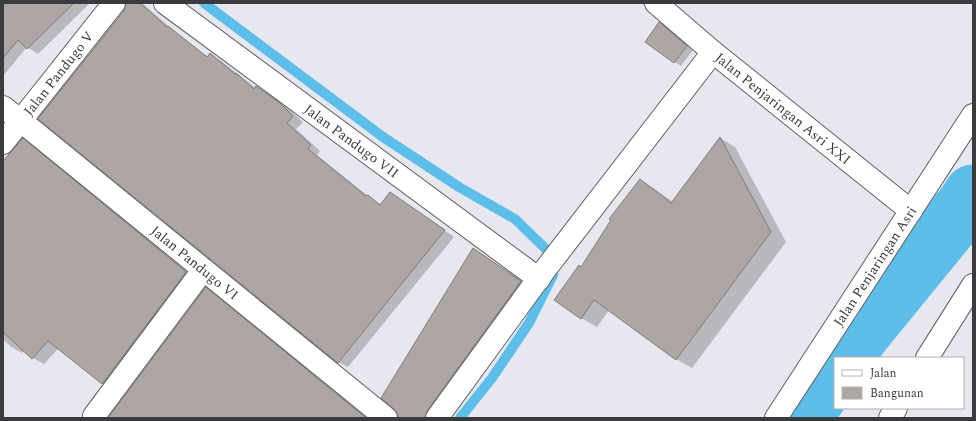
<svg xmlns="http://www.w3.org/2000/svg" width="976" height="421" viewBox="0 0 976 421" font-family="Spectral,serif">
	<rect width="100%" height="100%" fill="#e6e7ef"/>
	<!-- shadow -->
	<g fill="#0003">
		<path d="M 3,3 L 90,3 L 38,54 L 27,47 L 3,76 Z"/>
		<path d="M 127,3 L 142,3 L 172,29 L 208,57 L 210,55 L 220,60 L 256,88 L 257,87 L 267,93 L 290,110 L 303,122 L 296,129 L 320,151 L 317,155 L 368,196 L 382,205 L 390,193 L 454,237 L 348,367 L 338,362 L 125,11 Z"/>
		<path d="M 660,24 L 666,27 L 693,50 L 681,66 L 646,42 Z"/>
		<path d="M 720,138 L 735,147 L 786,242 L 692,368 L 676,359 L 609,310 L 597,327 L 581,318 L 582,268 L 640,180 L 655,189 L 673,202 Z"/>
		<path d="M 23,140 L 34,146 L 197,279 L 114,390 L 103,384 L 59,348 L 44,364 L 33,358 L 25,350 L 22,353 L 11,347 L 3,339 L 3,162 Z"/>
		<path d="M 483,255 L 530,288 L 436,418 L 399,418 Z"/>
		<path d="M 206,289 L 216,294 L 368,418 L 109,418 Z"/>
	</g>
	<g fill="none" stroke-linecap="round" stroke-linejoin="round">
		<!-- stream -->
		<path stroke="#5ebeea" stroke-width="10" d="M 204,3 L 383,137 L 459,187 L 515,219 L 550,253 L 553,275 L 529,323 L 492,378 L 460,418"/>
		<!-- river -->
		<g stroke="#5ebeea" stroke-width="59">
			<path d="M 843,358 L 862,332 L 965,206 L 973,194"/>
			<path d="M 802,418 L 835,370"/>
		</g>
	</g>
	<!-- building -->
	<g fill="#aea6a3" stroke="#837b79">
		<path d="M 3,3 L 74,3 L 27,49 L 18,40 L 3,58 Z"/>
		<path d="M 126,3 L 140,3 L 167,27 L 168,26 L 207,57 L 210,53 L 235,74 L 236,73 L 254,89 L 256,86 L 280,103 L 293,116 L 287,123 L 311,145 L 308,149 L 366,196 L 368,195 L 380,205 L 390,192 L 445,230 L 338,363 L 38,119 L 124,11 Z"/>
		<path d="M 659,22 L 687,46 L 674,63 L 645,42 Z"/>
		<path d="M 720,137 L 771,232 L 676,360 L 594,300 L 581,319 L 554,300 L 579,265 L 581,267 L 611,220 L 609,219 L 640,179 L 671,203 Z"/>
		<path d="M 23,138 L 186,272 L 102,384 L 48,341 L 32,359 L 3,332 L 3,161 Z"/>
		<path d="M 473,248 L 521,281 L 427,411 L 425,418 L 398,418 L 397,413 L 394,409 L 381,398 Z"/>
		<path d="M 206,287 L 366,418 L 108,418 Z"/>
	</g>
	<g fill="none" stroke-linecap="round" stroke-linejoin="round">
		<!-- street casing -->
		<g stroke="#5f6167" stroke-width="24">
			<g id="street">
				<path id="s1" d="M 165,3 L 539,279"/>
				<path id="s2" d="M 656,3 L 713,52 L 911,211"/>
				<path id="s3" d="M 3,107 L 21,121 L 386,418"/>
				<path id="s4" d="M 3,143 L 114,3"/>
				<path d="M 94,416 L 203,270"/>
				<path d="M 437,418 L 544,271 L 713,52"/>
			</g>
		</g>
		<!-- secondary casing -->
		<g stroke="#5f6167" stroke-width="24">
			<g id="secondary">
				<path d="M 927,358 L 973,285"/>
				<path id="s5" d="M 776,418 L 973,115"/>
				<path d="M 890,418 L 896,408"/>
			</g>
		</g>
		<!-- street -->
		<use href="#street" stroke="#fff" stroke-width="22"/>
		<!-- secondary -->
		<use href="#secondary" stroke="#fff" stroke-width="22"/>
	</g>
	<g text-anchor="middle" stroke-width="4" stroke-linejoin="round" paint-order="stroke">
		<!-- street labels -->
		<g font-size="14" fill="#3a3b3e" stroke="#fff">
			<text dy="5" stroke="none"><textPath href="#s4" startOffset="89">Jalan Pandugo V</textPath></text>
			<text dy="5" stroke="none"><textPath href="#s2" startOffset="165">Jalan Penjaringan Asri XXI</textPath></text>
			<text dy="5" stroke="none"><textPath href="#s1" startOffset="232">Jalan Pandugo VII</textPath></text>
			<text dy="5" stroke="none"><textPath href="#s3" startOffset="247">Jalan Pandugo VI</textPath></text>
			<text dy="5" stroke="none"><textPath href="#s5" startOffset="181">Jalan Penjaringan Asri</textPath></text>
		</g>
	</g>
	<!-- border -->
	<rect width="976" height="421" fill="none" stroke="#3a3b3e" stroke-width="8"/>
	<!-- legend -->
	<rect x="834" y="357" width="130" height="52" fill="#ffffff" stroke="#b0b1b2"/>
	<rect x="842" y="370" width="20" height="6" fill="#ffffff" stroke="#b0b1b2"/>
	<text x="870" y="377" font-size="12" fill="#3a3b3e">Jalan</text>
	<rect x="842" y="387" width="20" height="12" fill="#aea6a3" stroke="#b0b1b2"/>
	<text x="870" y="397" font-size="12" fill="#3a3b3e">Bangunan</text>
</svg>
